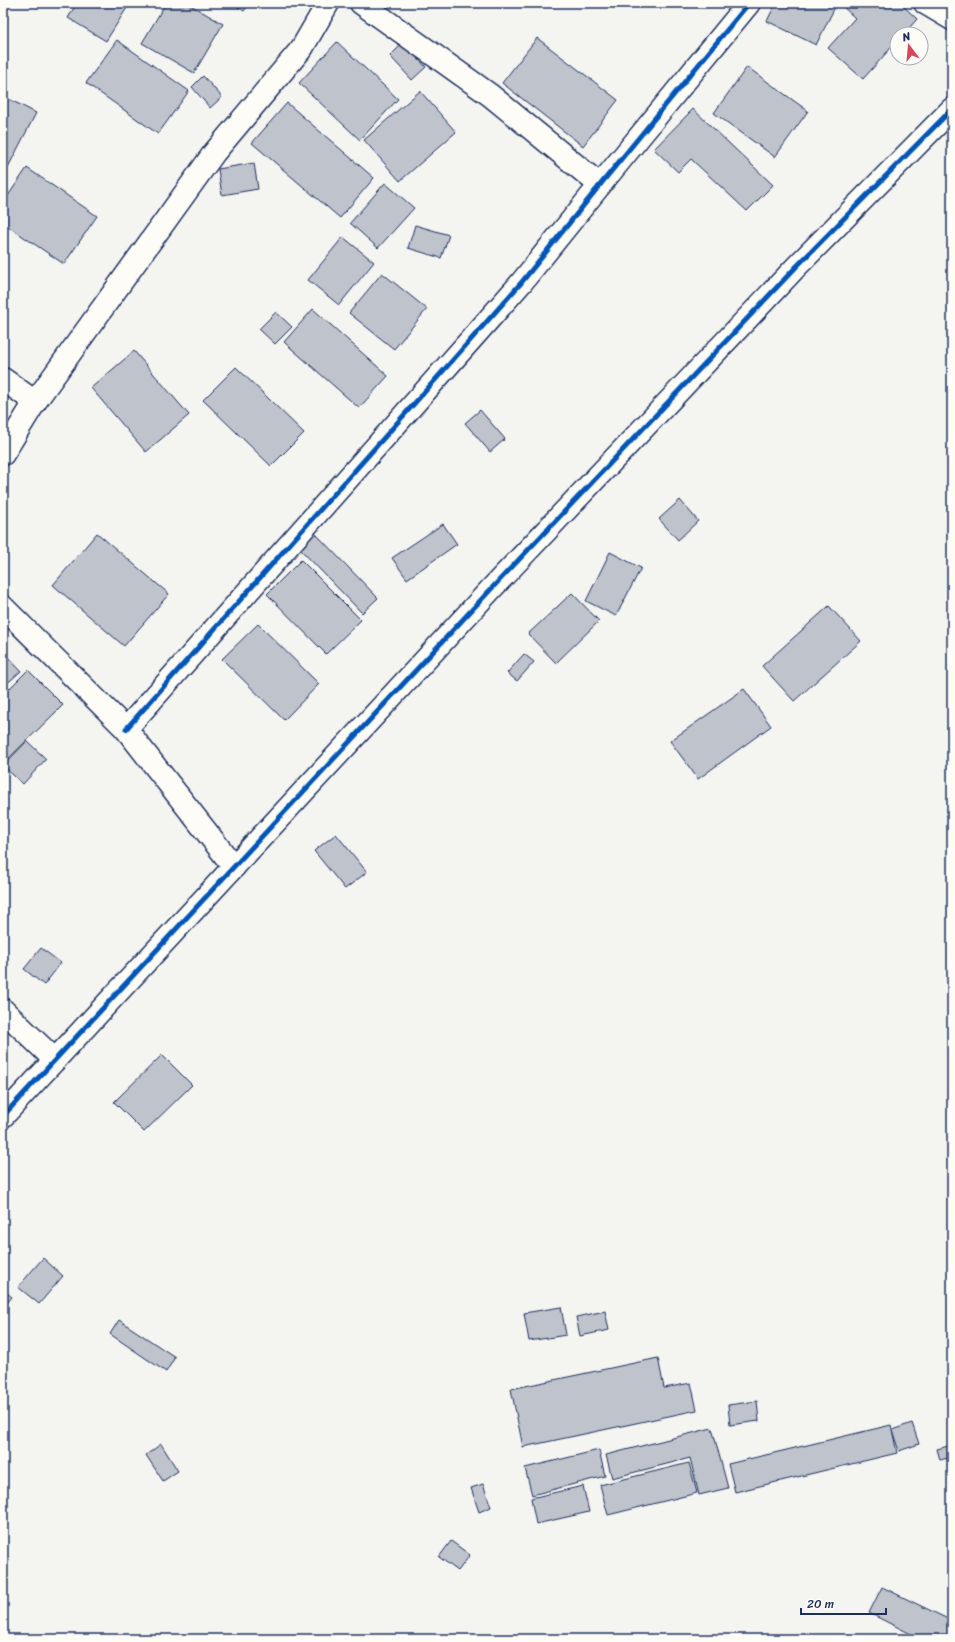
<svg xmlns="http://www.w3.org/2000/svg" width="955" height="1642" viewBox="0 0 955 1642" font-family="Sriracha,sans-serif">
	<rect width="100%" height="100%" fill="#f4f4f1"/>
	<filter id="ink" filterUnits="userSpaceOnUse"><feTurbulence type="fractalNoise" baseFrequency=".025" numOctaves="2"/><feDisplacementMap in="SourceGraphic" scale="8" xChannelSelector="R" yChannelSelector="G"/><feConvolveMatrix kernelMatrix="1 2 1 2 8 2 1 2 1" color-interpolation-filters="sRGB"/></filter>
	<g filter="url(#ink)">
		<!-- building -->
		<g fill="#bfc3cc" stroke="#1b2f5e">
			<path d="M 77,3 L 130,3 L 106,41 L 68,18 Z"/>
			<path d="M 166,3 L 187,3 L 223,24 L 194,73 L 142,43 Z"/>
			<path d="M 232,3 L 250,3 L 244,11 Z"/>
			<path d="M 776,3 L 837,3 L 816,45 L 767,21 Z"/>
			<path d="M 839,3 L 900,3 L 917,19 L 904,34 L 897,34 L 897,41 L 863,79 L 828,48 L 855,18 Z"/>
			<path d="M 537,38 L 618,100 L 583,146 L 502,83 Z"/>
			<path d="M 117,40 L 189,91 L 158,134 L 86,83 Z"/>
			<path d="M 337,42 L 398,99 L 360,140 L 299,83 Z"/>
			<path d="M 403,43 L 426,67 L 412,80 L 390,56 Z"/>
			<path d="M 747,67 L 808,111 L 775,157 L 714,113 Z"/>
			<path d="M 203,76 L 222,97 L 210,108 L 192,87 Z"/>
			<path d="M 420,91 L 456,132 L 400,181 L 364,140 Z"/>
			<path d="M 3,96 L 36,113 L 3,177 Z"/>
			<path d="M 287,103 L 374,178 L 340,218 L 252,143 Z"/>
			<path d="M 693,109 L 773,185 L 747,211 L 691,159 L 678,172 L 654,149 Z"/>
			<path d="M 254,163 L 258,189 L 222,195 L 218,169 Z"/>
			<path d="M 27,168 L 97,216 L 64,264 L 3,223 L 3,203 Z"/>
			<path d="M 385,183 L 414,208 L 378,248 L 350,223 Z"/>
			<path d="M 415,225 L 449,235 L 441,258 L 408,248 Z"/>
			<path d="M 343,237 L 374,262 L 339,305 L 308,280 Z"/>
			<path d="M 382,273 L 427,309 L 394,349 L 349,313 Z"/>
			<path d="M 313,309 L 388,376 L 359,408 L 284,342 Z"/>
			<path d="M 276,312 L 292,327 L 275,344 L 259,329 Z"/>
			<path d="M 134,351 L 189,415 L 146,452 L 91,388 Z"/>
			<path d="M 236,367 L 304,433 L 271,466 L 203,400 Z"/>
			<path d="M 480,410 L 505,439 L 490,452 L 465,423 Z"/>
			<path d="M 680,500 L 698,521 L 678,540 L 659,519 Z"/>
			<path d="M 443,524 L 457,544 L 407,579 L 392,558 Z"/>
			<path d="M 97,533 L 169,594 L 124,646 L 53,585 Z"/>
			<path d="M 315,533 L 378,598 L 362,613 L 299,548 Z"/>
			<path d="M 610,552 L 641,568 L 616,616 L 586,601 Z"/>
			<path d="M 301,560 L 361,620 L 326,654 L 267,594 Z"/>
			<path d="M 572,593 L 599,621 L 556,663 L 528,634 Z"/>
			<path d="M 829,606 L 861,641 L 794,701 L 762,666 Z"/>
			<path d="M 258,624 L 319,684 L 284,720 L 222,659 Z"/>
			<path d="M 3,652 L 21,671 L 3,687 Z"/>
			<path d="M 524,654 L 534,662 L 517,681 L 507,673 Z"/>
			<path d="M 28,670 L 63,705 L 3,764 L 3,695 Z"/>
			<path d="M 744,689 L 771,726 L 698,779 L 670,741 Z"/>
			<path d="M 27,741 L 46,759 L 23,784 L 3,766 Z"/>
			<path d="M 336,834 L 367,872 L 345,889 L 314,851 Z"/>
			<path d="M 41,948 L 61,963 L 44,985 L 24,969 Z"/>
			<path d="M 162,1055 L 192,1085 L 144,1132 L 114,1102 Z"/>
			<path d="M 43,1258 L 63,1276 L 39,1304 L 18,1287 Z"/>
			<path d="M 3,1290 L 12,1297 L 3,1308 Z"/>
			<path d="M 561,1307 L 566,1335 L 529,1341 L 524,1313 Z"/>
			<path d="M 605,1311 L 609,1330 L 580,1336 L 576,1317 Z"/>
			<path d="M 119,1320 L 175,1357 L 166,1372 L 110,1334 Z"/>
			<path d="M 658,1358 L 664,1388 L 691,1383 L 697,1410 L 523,1447 L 511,1389 Z"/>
			<path d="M 757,1401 L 759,1421 L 730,1425 L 728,1405 Z"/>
			<path d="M 912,1423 L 919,1444 L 899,1451 L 892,1430 Z"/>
			<path d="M 891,1425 L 897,1453 L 735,1492 L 728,1464 Z"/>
			<path d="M 712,1428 L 728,1488 L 699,1495 L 690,1458 L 612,1478 L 606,1455 Z"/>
			<path d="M 161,1444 L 178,1471 L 163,1481 L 146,1455 Z"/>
			<path d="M 952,1445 L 952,1457 L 940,1460 L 937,1449 Z"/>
			<path d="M 599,1450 L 605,1476 L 532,1495 L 525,1468 Z"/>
			<path d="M 689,1463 L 697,1493 L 608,1515 L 600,1485 Z"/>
			<path d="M 483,1484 L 491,1507 L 479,1512 L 471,1488 Z"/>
			<path d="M 583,1486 L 589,1512 L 536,1524 L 531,1498 Z"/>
			<path d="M 451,1541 L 470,1555 L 458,1571 L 439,1557 Z"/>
			<path d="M 882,1587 L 952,1621 L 952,1639 L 921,1639 L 869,1613 Z"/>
		</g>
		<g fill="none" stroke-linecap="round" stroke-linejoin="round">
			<!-- minor casing -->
			<g stroke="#1b2f5e" stroke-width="25">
				<g id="minor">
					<path d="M 361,3 L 490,95 L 600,185"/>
					<path d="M 925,3 L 952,19"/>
					<path d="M 3,379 L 35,402"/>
					<path d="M 3,454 L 35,402 L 214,153 L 302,48 L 328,3"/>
					<path d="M 3,607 L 126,729 L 234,867"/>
					<path d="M 126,729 L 521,283 L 600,185 L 749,3"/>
					<path d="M 3,1010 L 55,1060"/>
					<path d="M 3,1116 L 492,588 L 797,266 L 952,109"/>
				</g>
			</g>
			<!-- minor -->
			<use href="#minor" stroke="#fdfcf7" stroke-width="22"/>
			<!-- cycleway casing -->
			<g stroke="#fdfcf7" stroke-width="8">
				<g id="cycleway">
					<path d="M 126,729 L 521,283 L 600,185 L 749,3"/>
					<path d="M 3,1116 L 492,588 L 797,266 L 952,109"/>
				</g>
			</g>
			<!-- cycleway -->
			<use href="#cycleway" stroke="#0057b8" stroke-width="5"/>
		</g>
	</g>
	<!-- margin -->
	<rect width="955" height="1642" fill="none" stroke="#fdfcf7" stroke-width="16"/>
	<rect x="8" y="8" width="939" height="1626" fill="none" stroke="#1b2f5e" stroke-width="1.5" filter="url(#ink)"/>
	<!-- north arrow -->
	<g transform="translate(909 46) rotate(344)"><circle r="19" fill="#fdfcf7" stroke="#a3aaba"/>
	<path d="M0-3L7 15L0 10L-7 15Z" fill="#d1495b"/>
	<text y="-6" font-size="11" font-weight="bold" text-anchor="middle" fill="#1b2f5e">N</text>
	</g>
	<!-- scale -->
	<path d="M801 1608v6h85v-6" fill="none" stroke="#1b2f5e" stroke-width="2"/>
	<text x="807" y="1608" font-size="12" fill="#1b2f5e" stroke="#fdfcf7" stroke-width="3" paint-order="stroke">20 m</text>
</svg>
